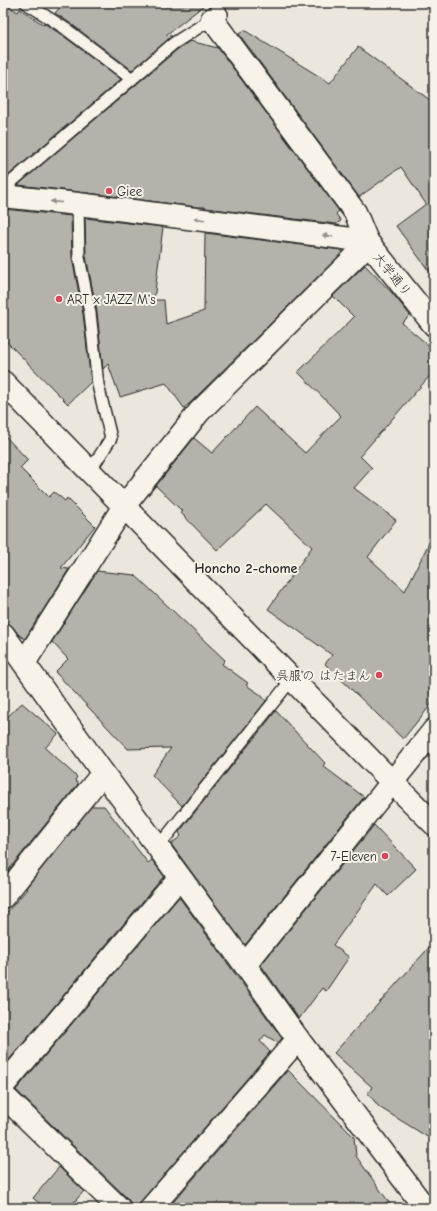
<svg xmlns="http://www.w3.org/2000/svg" width="437" height="1211" viewBox="0 0 437 1211" font-family="'Comic Neue','Klee One',sans-serif">
	<rect width="100%" height="100%" fill="#ebe7dd"/>
	<filter id="ink" filterUnits="userSpaceOnUse"><feTurbulence type="fractalNoise" baseFrequency=".025" numOctaves="2"/><feDisplacementMap in="SourceGraphic" scale="8" xChannelSelector="R" yChannelSelector="G"/><feConvolveMatrix kernelMatrix="1 2 1 2 8 2 1 2 1" color-interpolation-filters="sRGB"/></filter>
	<g filter="url(#ink)">
		<!-- building -->
		<g fill="#b5b2ab" stroke="#2b2b2b">
			<path d="M 3,3 L 18,12 L 20,9 L 44,25 L 45,24 L 62,35 L 121,79 L 3,180 Z"/>
			<path d="M 64,3 L 207,3 L 166,35 L 172,36 L 132,70 L 70,23 L 55,13 Z"/>
			<path d="M 244,30 L 330,83 L 358,47 L 434,103 L 434,278 L 396,226 L 426,204 L 401,167 L 359,197 L 239,34 Z"/>
			<path d="M 190,41 L 218,48 L 339,211 L 336,214 L 341,221 L 336,224 L 205,208 L 205,207 L 196,207 L 80,192 L 18,185 L 178,49 Z"/>
			<path d="M 3,209 L 71,216 L 72,258 L 83,314 L 91,382 L 68,404 L 3,338 Z"/>
			<path d="M 85,218 L 163,227 L 154,300 L 164,300 L 166,324 L 204,311 L 205,233 L 342,250 L 343,252 L 190,403 L 184,408 L 166,383 L 120,397 L 108,364 L 103,369 L 97,312 L 86,256 Z"/>
			<path d="M 365,265 L 392,293 L 410,315 L 402,323 L 434,350 L 434,371 L 360,456 L 372,468 L 354,488 L 396,520 L 368,557 L 405,591 L 434,533 L 434,701 L 403,739 L 325,664 L 332,655 L 268,609 L 312,547 L 266,504 L 217,550 L 180,512 L 182,511 L 156,486 L 194,438 L 212,453 L 255,407 L 305,453 L 341,416 L 298,372 L 354,317 L 333,296 Z"/>
			<path d="M 3,434 L 28,460 L 20,468 L 49,497 L 54,492 L 65,501 L 67,498 L 95,526 L 61,568 L 69,569 L 25,639 L 19,635 L 13,627 L 8,623 L 3,622 Z"/>
			<path d="M 97,571 L 135,575 L 225,660 L 222,664 L 248,683 L 246,685 L 261,695 L 266,701 L 182,806 L 152,775 L 171,748 L 128,749 L 55,672 L 68,659 L 52,642 Z"/>
			<path d="M 22,703 L 58,734 L 45,748 L 77,777 L 75,780 L 78,784 L 7,872 L 3,869 L 3,721 Z"/>
			<path d="M 276,711 L 325,763 L 323,766 L 364,797 L 245,945 L 171,844 L 181,836 L 179,832 Z"/>
			<path d="M 92,806 L 104,806 L 148,863 L 152,860 L 164,876 L 3,1067 L 3,917 L 27,889 L 26,888 Z"/>
			<path d="M 374,825 L 416,869 L 388,896 L 377,884 L 333,945 L 349,957 L 326,991 L 322,988 L 299,1019 L 261,965 Z"/>
			<path d="M 179,897 L 282,1038 L 278,1043 L 265,1035 L 260,1041 L 270,1052 L 142,1200 L 139,1205 L 139,1208 L 131,1208 L 131,1204 L 128,1199 L 16,1090 Z"/>
			<path d="M 434,942 L 434,1141 L 379,1107 L 368,1093 L 372,1087 L 334,1053 Z"/>
			<path d="M 288,1070 L 354,1137 L 356,1156 L 393,1208 L 168,1208 Z"/>
			<path d="M 59,1167 L 84,1191 L 69,1208 L 45,1208 L 33,1198 Z"/>
		</g>
		<g fill="none" stroke-linecap="round" stroke-linejoin="round">
			<!-- lane casing -->
			<g stroke="#2b2b2b" stroke-width="14">
				<g id="lane">
					<path d="M 26,3 L 66,29 L 132,79"/>
					<path d="M 3,189 L 174,43 L 212,19 L 222,14 L 215,3"/>
					<path d="M 78,204 L 79,257 L 90,313 L 98,385 L 111,438 L 90,471"/>
					<path d="M 158,847 L 292,679"/>
				</g>
			</g>
			<!-- street casing -->
			<g stroke="#2b2b2b" stroke-width="25">
				<g id="street">
					<path d="M 212,19 L 355,212 L 367,241 L 434,325"/>
					<path d="M 3,196 L 78,204 L 367,241"/>
					<path d="M 3,634 L 103,773 L 245,965 L 298,1039 L 425,1208"/>
					<path d="M 24,663 L 124,506 L 199,412 L 358,254 L 367,241"/>
					<path d="M 3,897 L 103,773"/>
					<path d="M 245,965 L 434,730"/>
					<path d="M 3,1086 L 179,878"/>
					<path d="M 3,1095 L 119,1208"/>
					<path d="M 151,1208 L 298,1039"/>
				</g>
			</g>
			<!-- secondary casing -->
			<g stroke="#2b2b2b" stroke-width="25">
				<path id="secondary" d="M 3,382 L 392,782 L 434,824"/>
			</g>
			<!-- lane -->
			<use href="#lane" stroke="#f7f3e8" stroke-width="11"/>
			<!-- street -->
			<use href="#street" stroke="#f7f3e8" stroke-width="22"/>
			<!-- secondary -->
			<use href="#secondary" stroke="#f7f3e8" stroke-width="22"/>
		</g>
		<!-- one-way arrows -->
		<defs><path id="oneway-solid" d="M-6-.8H1V-3.2L6.5 0L1 3.2V.8H-6Z"/></defs>
		<g fill="#918f8a">
			<use href="#oneway-solid" transform="translate(56 202) rotate(-174)"/>
			<use href="#oneway-solid" transform="translate(199 219) rotate(-173)"/>
			<use href="#oneway-solid" transform="translate(328 236) rotate(-173)"/>
		</g>
	</g>
	<!-- markers -->
	<g fill="#d1495b" stroke="#f7f3e8" stroke-width="1.5">
		<circle cx="109" cy="191" r="4"/>
		<circle cx="59" cy="299" r="4"/>
		<circle cx="379" cy="675" r="4"/>
		<circle cx="385" cy="856" r="4"/>
	</g>
	<g text-anchor="middle" stroke-width="4" stroke-linejoin="round" paint-order="stroke">
		<!-- poi labels -->
		<g font-size="13" fill="#2b2b2b" stroke="#f7f3e8" text-anchor="start">
			<text x="117" y="196">Giee</text>
			<text x="67" y="304">ART x JAZZ M's</text>
			<text x="371" y="680" text-anchor="end">呉服の はたまん</text>
			<text x="377" y="861" text-anchor="end">7-Eleven</text>
		</g>
		<!-- street labels -->
		<g font-size="13" fill="#2b2b2b" stroke="#f7f3e8">
			<text transform="translate(393 274) rotate(51)" y="5">大学通り</text>
		</g>
		<!-- neighbourhood labels -->
		<g font-size="14" font-weight="bold" fill="#2b2b2b" stroke="#f7f3e8">
			<text x="246" y="573">Honcho 2-chome</text>
		</g>
	</g>
	<!-- margin -->
	<rect width="437" height="1211" fill="none" stroke="#f7f3e8" stroke-width="16"/>
	<rect x="8" y="8" width="421" height="1195" fill="none" stroke="#2b2b2b" stroke-width="1.5" filter="url(#ink)"/>
</svg>
